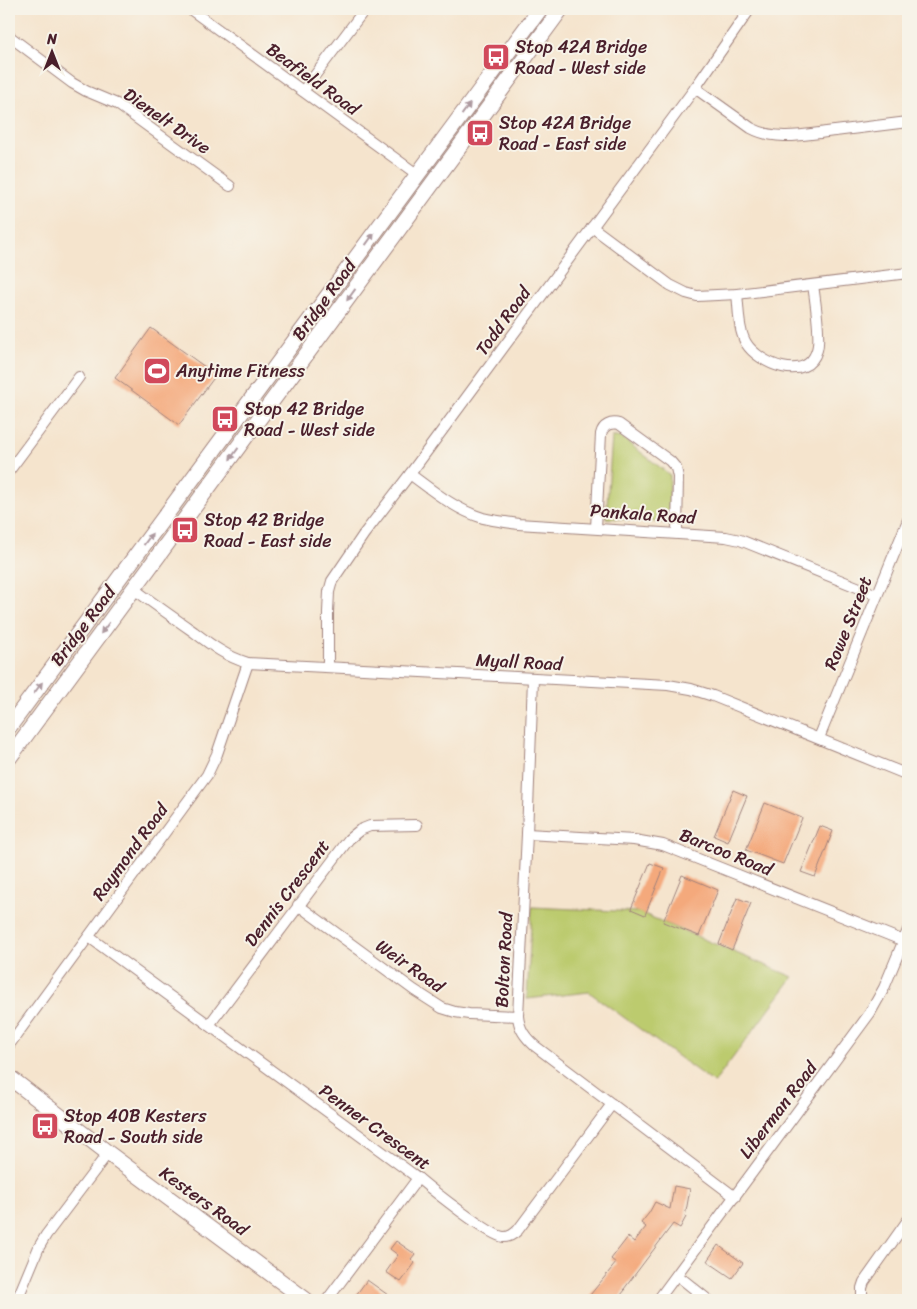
<svg xmlns="http://www.w3.org/2000/svg" width="917" height="1309" viewBox="0 0 917 1309" font-family="Sriracha,sans-serif">
	<rect width="100%" height="100%" fill="#f7f3e8"/>
	<filter id="ink" filterUnits="userSpaceOnUse"><feTurbulence type="fractalNoise" baseFrequency=".02" numOctaves="2"/><feDisplacementMap in="SourceGraphic" scale="10" xChannelSelector="R" yChannelSelector="G"/><feConvolveMatrix kernelMatrix="1 2 1 2 8 2 1 2 1" color-interpolation-filters="sRGB"/></filter>
	<filter id="wash" filterUnits="userSpaceOnUse"><feTurbulence type="fractalNoise" baseFrequency=".0096" numOctaves="4" result="noise"/><feDisplacementMap in="SourceGraphic" scale="20" xChannelSelector="R" yChannelSelector="G"/><feGaussianBlur stdDeviation="1.12" result="paint"/><feColorMatrix in="noise" values="0 0 0 0 0 0 0 0 0 0 0 0 0 0 0 0 0 1.4 0 .05"/><feComposite in="paint" operator="in"/></filter>
	<g filter="url(#wash)">
		<rect width="100%" height="100%" fill="#f5e4cd"/>
		<!-- green -->
		<g fill="#bccb6e" stroke="#83754c">
			<path d="M 612,437 L 621,437 L 670,475 L 669,523 L 606,518 Z"/>
			<path d="M 532,907 L 639,912 L 793,977 L 714,1083 L 589,992 L 527,999 Z"/>
		</g>
		<g id="blocks">
			<!-- building -->
			<g fill="#f4a97c">
				<path d="M 151,328 L 216,375 L 179,425 L 115,378 Z"/>
				<path d="M 733,790 L 747,796 L 728,842 L 714,836 Z"/>
				<path d="M 765,803 L 802,818 L 783,864 L 746,850 Z"/>
				<path d="M 820,826 L 833,831 L 815,877 L 801,872 Z"/>
				<path d="M 650,863 L 664,868 L 645,915 L 631,909 Z"/>
				<path d="M 682,875 L 718,890 L 699,936 L 663,922 Z"/>
				<path d="M 737,898 L 751,903 L 732,950 L 719,944 Z"/>
				<path d="M 674,1186 L 690,1189 L 685,1217 L 686,1217 L 680,1228 L 673,1224 L 624,1289 L 625,1290 L 617,1300 L 586,1300 L 616,1263 L 611,1259 L 628,1237 L 634,1242 L 646,1227 L 641,1223 L 649,1213 L 655,1202 L 670,1209 Z"/>
				<path d="M 396,1241 L 415,1254 L 411,1259 L 415,1263 L 401,1282 L 386,1272 L 398,1255 L 390,1249 Z"/>
				<path d="M 718,1245 L 743,1263 L 732,1278 L 707,1261 Z"/>
				<path d="M 367,1280 L 395,1300 L 364,1300 L 356,1295 Z"/>
			</g>
		</g>
	</g>
	<g filter="url(#ink)">
		<use href="#blocks" fill-opacity="0" stroke="#a0827c" stroke-width="1"/>
		<g fill="none" stroke-linecap="round" stroke-linejoin="round">
			<!-- minor casing -->
			<g stroke="#a0827c" stroke-width="12">
				<g id="minor">
					<path d="M 190,9 L 418,175"/>
					<path d="M 9,36 L 72,83 L 86,91 L 117,104 L 230,186"/>
					<path d="M 695,88 L 751,128 C 777,142 807,134 835,131 C 859,128 884,125 908,122"/>
					<path d="M 303,91 L 365,9"/>
					<path d="M 592,227 L 670,285 L 686,293 L 697,296 L 737,294 L 908,273"/>
					<path d="M 737,294 C 739,310 738,329 746,343 C 759,364 807,384 817,350 C 821,338 815,299 813,285"/>
					<path d="M 9,471 L 79,377"/>
					<path d="M 410,474 C 433,491 456,510 483,518 C 495,521 506,522 518,524 L 726,537 L 740,540 L 877,595"/>
					<path d="M 596,528 L 601,434 C 603,425 611,422 619,424 L 670,461 L 676,468 L 678,477 L 677,533"/>
					<path d="M 134,589 C 154,604 174,618 194,632 C 211,645 227,657 248,663 L 668,685 L 691,689 L 713,696 L 908,775"/>
					<path d="M 328,667 L 328,612 L 329,592 L 332,581 L 364,534 L 410,474 L 695,88 L 750,9"/>
					<path d="M 533,679 L 527,834 L 518,1016 C 519,1029 525,1037 535,1046 L 735,1197"/>
					<path d="M 819,738 L 908,520"/>
					<path d="M 527,834 L 634,840 L 663,845 L 904,941"/>
					<path d="M 298,905 L 414,990 L 442,1008 L 455,1012 L 469,1014 L 518,1016"/>
					<path d="M 89,937 L 418,1178 C 431,1189 491,1237 504,1237 C 510,1237 514,1234 518,1230 L 612,1104"/>
					<path d="M 209,1025 L 349,839 L 360,830 L 370,826 L 417,825"/>
					<path d="M 9,1045 L 207,775 L 217,754 L 248,663"/>
					<path d="M 677,1275 L 708,1300"/>
					<path d="M 17,1300 L 39,1247 L 46,1235 L 108,1153"/>
					<path d="M 327,1300 L 418,1178"/>
					<path d="M 658,1300 L 870,1013 L 884,988 L 908,930"/>
					<path d="M 862,1300 L 862,1288 L 864,1282 L 908,1220"/>
				</g>
			</g>
			<!-- secondary casing -->
			<g stroke="#a0827c" stroke-width="17">
				<g id="secondary">
					<path d="M 9,727 L 540,9"/>
					<path d="M 9,758 L 561,9"/>
					<path d="M 9,1077 L 108,1153 L 306,1300"/>
				</g>
			</g>
			<!-- minor -->
			<use href="#minor" stroke="#fff" stroke-width="10"/>
			<!-- secondary -->
			<use href="#secondary" stroke="#fff" stroke-width="15"/>
		</g>
		<!-- one-way arrows -->
		<defs><path id="oneway-solid" d="M-6-.8H1V-3.2L6.5 0L1 3.2V.8H-6Z" transform="scale(1.25)"/></defs>
		<g fill="#ae9aa0">
			<use href="#oneway-solid" transform="translate(466 109) rotate(-54)"/>
			<use href="#oneway-solid" transform="translate(370 239) rotate(-54)"/>
			<use href="#oneway-solid" transform="translate(351 295) rotate(126)"/>
			<use href="#oneway-solid" transform="translate(234 454) rotate(126)"/>
			<use href="#oneway-solid" transform="translate(148 539) rotate(-54)"/>
			<use href="#oneway-solid" transform="translate(105 628) rotate(127)"/>
			<use href="#oneway-solid" transform="translate(38 688) rotate(-53)"/>
		</g>
	</g>
	<!-- icons -->
	<defs>
		<g id="bus-square" transform="scale(1.4375)"><rect x="-9" y="-9" width="18" height="18" rx="4" fill="#d1495b" stroke="#f7f3e8"/><path d="M-5-6H5V4H4V6H2V4H-2V6H-4V4H-5ZM-3.5-4V0h7V-4ZM-3.5 1.2v1.5H-2V1.2ZM2 1.2v1.5H3.5V1.2Z" fill="#fff"/></g>
		<g id="stadium-square" transform="scale(1.4375)"><rect x="-9" y="-9" width="18" height="18" rx="4" fill="#d1495b" stroke="#f7f3e8"/><path d="M0-5a6.5 5 0 1 0 0 10a6.5 5 0 1 0 0-10ZM-3.5-1.8h7v3.6h-7Z" fill="#fff"/></g>
	</defs>
	<g fill-rule="evenodd">
		<use href="#bus-square" x="496" y="57"/>
		<use href="#bus-square" x="480" y="133"/>
		<use href="#stadium-square" x="157" y="371"/>
		<use href="#bus-square" x="225" y="419"/>
		<use href="#bus-square" x="185" y="530"/>
		<use href="#bus-square" x="45" y="1126"/>
	</g>
	<g text-anchor="middle" stroke-width="4" stroke-linejoin="round" paint-order="stroke">
		<!-- poi labels -->
		<g font-size="18" fill="#4a1f2b" stroke="#f7f3e8" text-anchor="start">
			<text x="515" y="53">Stop 42A Bridge<tspan x="515" dy="21">Road - West side</tspan></text>
			<text x="499" y="129">Stop 42A Bridge<tspan x="499" dy="21">Road - East side</tspan></text>
			<text x="176" y="377">Anytime Fitness</text>
			<text x="244" y="415">Stop 42 Bridge<tspan x="244" dy="21">Road - West side</tspan></text>
			<text x="204" y="526">Stop 42 Bridge<tspan x="204" dy="21">Road - East side</tspan></text>
			<text x="64" y="1122">Stop 40B Kesters<tspan x="64" dy="21">Road - South side</tspan></text>
		</g>
		<!-- street labels -->
		<g font-size="18" fill="#4a1f2b" stroke="#f7f3e8">
			<text transform="translate(313 79) rotate(36)" y="6">Beafield Road</text>
			<text transform="translate(167 121) rotate(35)" y="6">Dienelt Drive</text>
			<text transform="translate(324 300) rotate(-54)" y="6">Bridge Road</text>
			<text transform="translate(503 321) rotate(-54)" y="6">Todd Road</text>
			<text transform="translate(643 514) rotate(4)" y="6">Pankala Road</text>
			<text transform="translate(848 623) rotate(-68)" y="6">Rowe Street</text>
			<text transform="translate(83 626) rotate(-53)" y="6">Bridge Road</text>
			<text transform="translate(519 662) rotate(3)" y="6">Myall Road</text>
			<text transform="translate(130 852) rotate(-54)" y="6">Raymond Road</text>
			<text transform="translate(726 852) rotate(22)" y="6">Barcoo Road</text>
			<text transform="translate(287 893) rotate(-53)" y="6">Dennis Crescent</text>
			<text transform="translate(504 960) rotate(-87)" y="6">Bolton Road</text>
			<text transform="translate(410 966) rotate(35)" y="6">Weir Road</text>
			<text transform="translate(778 1110) rotate(-53)" y="6">Liberman Road</text>
			<text transform="translate(375 1127) rotate(36)" y="6">Penner Crescent</text>
			<text transform="translate(204 1201) rotate(36)" y="6">Kesters Road</text>
		</g>
	</g>
	<!-- margin -->
	<rect width="917" height="1309" fill="none" stroke="#f7f3e8" stroke-width="30"/>
	<!-- north arrow -->
	<g transform="translate(52 52)" stroke="#f7f3e8" stroke-width="4" paint-order="stroke">
	<path d="M0-4L9 19L0 12L-9 19Z" fill="#4a1f2b"/>
	<text y="-8" font-size="14" font-weight="bold" text-anchor="middle" fill="#4a1f2b">N</text>
	</g>
</svg>
